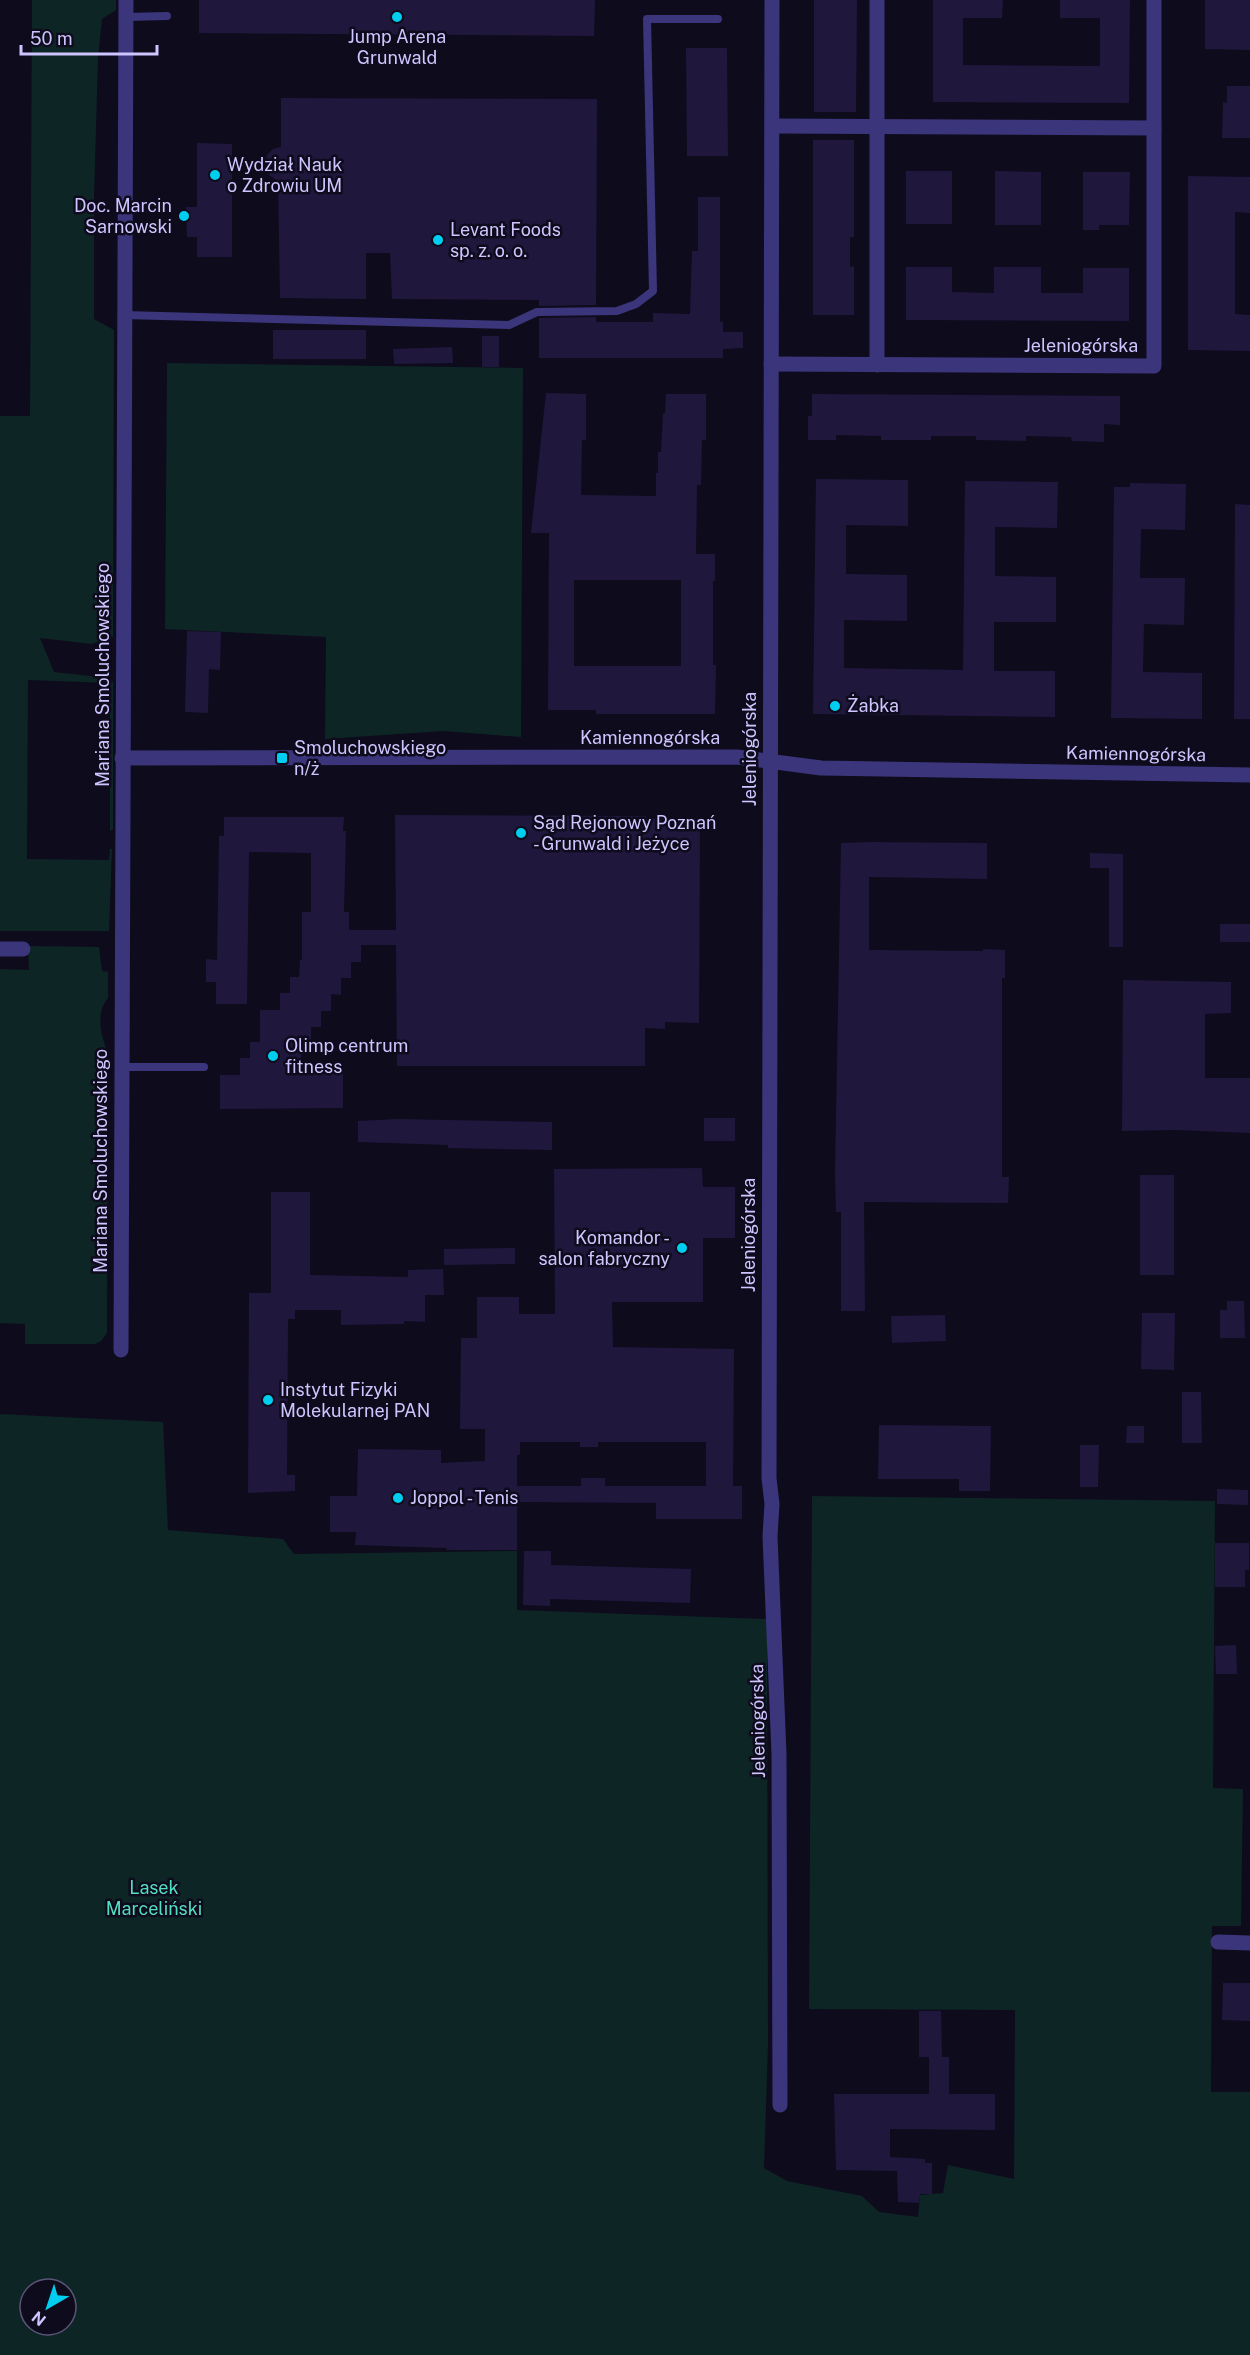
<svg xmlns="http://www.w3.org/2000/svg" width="1250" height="2355" viewBox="0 0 1250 2355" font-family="'Public Sans',sans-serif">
	<rect width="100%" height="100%" fill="#0e0b1c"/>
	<!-- green -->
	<g fill="#0e2526" fill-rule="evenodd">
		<path d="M 32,0 L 116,0 L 116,10 L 102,19 L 98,59 L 94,196 L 94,319 L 114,330 L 113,637 L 91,644 L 40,638 L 54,672 L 108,678 L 113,682 L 113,829 L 110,831 L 110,683 L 28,680 L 27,859 L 109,860 L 110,849 L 112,849 L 109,931 L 0,931 L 0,416 L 30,416 Z"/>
		<path d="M 167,363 L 523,368 L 521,737 L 444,731 L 325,739 L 326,637 L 165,629 Z"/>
		<path d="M 28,946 L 99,947 L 102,971 L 108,972 L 108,998 C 95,1013 101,1036 108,1053 L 107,1333 L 101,1341 L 95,1344 L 25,1344 L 25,1324 L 0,1323 L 0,969 L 29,970 Z"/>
		<path d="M 0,1414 L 163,1422 L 168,1530 L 283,1539 L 294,1554 L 517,1551 L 517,1610 L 767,1619 L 768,2044 L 764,2168 L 787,2181 L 862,2196 L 879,2212 L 918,2217 L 920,2195 L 943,2193 L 948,2165 L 1014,2179 L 1015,2010 L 809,2009 L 812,1496 L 1215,1501 L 1213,1788 L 1243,1789 L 1241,1926 L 1212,1926 L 1211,2092 L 1250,2092 L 1250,2355 L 0,2355 ZM 30,2289 L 66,2289 L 66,2325 L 30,2325 Z"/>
	</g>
	<!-- building -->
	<g fill="#20173d" fill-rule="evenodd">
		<path d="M 199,0 L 595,0 L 594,36 L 199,33 Z"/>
		<path d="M 814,0 L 857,0 L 856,112 L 814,112 Z"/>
		<path d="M 933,0 L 1003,0 L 1002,18 L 963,18 L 963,65 L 1100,66 L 1100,18 L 1060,18 L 1060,0 L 1130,0 L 1129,103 L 933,102 Z"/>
		<path d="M 1205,0 L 1250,0 L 1250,50 L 1205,49 Z"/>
		<path d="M 686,48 L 727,48 L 728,156 L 687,156 Z"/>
		<path d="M 1227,86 L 1250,86 L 1250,138 L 1222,138 L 1223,102 L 1227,103 Z"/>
		<path d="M 281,98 L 597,99 L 596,305 L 539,306 L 539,300 L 392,299 L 390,253 L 366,253 L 366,299 L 280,298 L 278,181 L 269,175 L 265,165 L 267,155 L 273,149 L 281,147 Z"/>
		<path d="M 813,140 L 854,140 L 854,237 L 850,237 L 850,267 L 854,266 L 854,315 L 813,315 Z"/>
		<path d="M 197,143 L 232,144 L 232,257 L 197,257 L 197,237 L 187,237 L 186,207 L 197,207 Z"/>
		<rect x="906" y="171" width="46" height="53"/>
		<path d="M 995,171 L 1041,172 L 1041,225 L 995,225 Z"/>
		<path d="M 1083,172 L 1130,172 L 1129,225 L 1099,225 L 1099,230 L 1083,230 Z"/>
		<path d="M 1188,176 L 1250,177 L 1250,213 L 1235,212 L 1235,314 L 1250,315 L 1250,351 L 1188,350 Z"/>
		<path d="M 698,197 L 720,197 L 720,322 L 723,321 L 723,332 L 743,332 L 743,348 L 723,349 L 723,358 L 539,358 L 539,318 L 596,317 L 596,322 L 653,322 L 653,313 L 690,314 L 692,251 L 698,251 Z"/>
		<path d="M 906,267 L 952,267 L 952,292 L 994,293 L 994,267 L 1041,267 L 1041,293 L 1083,293 L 1083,268 L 1129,268 L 1129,321 L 906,320 Z"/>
		<rect x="273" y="330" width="93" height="29"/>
		<rect x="482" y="336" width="17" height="31"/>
		<path d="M 452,347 L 453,363 L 394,364 L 393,349 Z"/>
		<path d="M 546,393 L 586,394 L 586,440 L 582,440 L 581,495 L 656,496 L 656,473 L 658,473 L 658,452 L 661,452 L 663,414 L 665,413 L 666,394 L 706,394 L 706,440 L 702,440 L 701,485 L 697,485 L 696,554 L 715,554 L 715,581 L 713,581 L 713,665 L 716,665 L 715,714 L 596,714 L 596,710 L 548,710 L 549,533 L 531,533 ZM 574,580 L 681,580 L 681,666 L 574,666 Z"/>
		<path d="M 812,394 L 1120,396 L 1120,425 L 1104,424 L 1104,442 L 1072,441 L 1071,437 L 1026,436 L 1026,441 L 976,440 L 976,436 L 931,436 L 931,440 L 881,440 L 881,436 L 836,435 L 836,440 L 808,440 L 808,416 L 812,416 Z"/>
		<path d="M 816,479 L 908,480 L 908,526 L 846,525 L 846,574 L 907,575 L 907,621 L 844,620 L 844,668 L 963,670 L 965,481 L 1058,482 L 1057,528 L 995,527 L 995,576 L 1056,577 L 1056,622 L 994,622 L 994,671 L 1055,671 L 1055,717 L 813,714 Z"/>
		<path d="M 1130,483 L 1186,484 L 1185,530 L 1141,529 L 1140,578 L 1185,578 L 1184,625 L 1144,624 L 1143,672 L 1202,673 L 1202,719 L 1111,718 L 1114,487 L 1130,487 Z"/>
		<path d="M 1235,504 L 1250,505 L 1250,719 L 1234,719 Z"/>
		<path d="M 187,631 L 221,632 L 220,670 L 209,669 L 208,713 L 185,712 Z"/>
		<path d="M 395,815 L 646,816 L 646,818 L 700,818 L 699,1023 L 665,1022 L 665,1029 L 645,1028 L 645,1066 L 397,1066 L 396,945 L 361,945 L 361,962 L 351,962 L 351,978 L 341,978 L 341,995 L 331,994 L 331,1011 L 321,1011 L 321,1027 L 311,1027 L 311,1043 L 301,1043 L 301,1073 L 343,1072 L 343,1108 L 220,1109 L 220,1075 L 240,1075 L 240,1058 L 250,1058 L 250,1042 L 260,1042 L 260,1010 L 280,1010 L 280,993 L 290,993 L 290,977 L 299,977 L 300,960 L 302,960 L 302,912 L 311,912 L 311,853 L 249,852 L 247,1004 L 216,1004 L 216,982 L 206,982 L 206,959 L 217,960 L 219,836 L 224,836 L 224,817 L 344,817 L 343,831 L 346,831 L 344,912 L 349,912 L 349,930 L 396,930 Z"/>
		<path d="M 869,842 L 987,843 L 987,879 L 869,877 L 869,950 L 983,951 L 983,949 L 1005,950 L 1005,978 L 1002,978 L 1002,1177 L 1009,1177 L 1008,1203 L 864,1202 L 865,1311 L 841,1311 L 841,1212 L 836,1212 L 835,1172 L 841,843 Z"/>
		<path d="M 1090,853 L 1123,854 L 1123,947 L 1109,947 L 1109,868 L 1090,868 Z"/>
		<rect x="1220" y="924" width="30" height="18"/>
		<path d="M 1123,980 L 1231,982 L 1231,1013 L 1205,1014 L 1205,1078 L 1250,1078 L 1250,1133 L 1175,1130 L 1122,1131 Z"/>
		<rect x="704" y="1118" width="31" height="23"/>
		<path d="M 398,1119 L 552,1122 L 552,1150 L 448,1148 L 448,1145 L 358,1142 L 358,1121 Z"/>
		<path d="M 702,1168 L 703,1187 L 735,1187 L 735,1238 L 703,1238 L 703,1302 L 612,1302 L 613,1347 L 734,1349 L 733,1486 L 742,1486 L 742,1519 L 656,1519 L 656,1503 L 517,1502 L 517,1550 L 446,1550 L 447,1548 L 355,1545 L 356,1532 L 330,1532 L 330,1496 L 357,1496 L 358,1449 L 441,1450 L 441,1463 L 485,1461 L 485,1429 L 460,1429 L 461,1338 L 477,1338 L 477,1297 L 519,1297 L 519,1314 L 555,1314 L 554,1169 ZM 520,1442 L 580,1442 L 580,1447 L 598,1447 L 598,1442 L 706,1442 L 706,1486 L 605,1486 L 605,1478 L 581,1478 L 581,1486 L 517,1486 L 517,1455 L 520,1455 Z"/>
		<rect x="1140" y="1175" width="34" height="100"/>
		<path d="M 271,1192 L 310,1192 L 310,1275 L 408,1277 L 408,1270 L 443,1269 L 444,1295 L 425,1295 L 425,1322 L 404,1321 L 404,1324 L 341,1325 L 341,1310 L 295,1310 L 295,1319 L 288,1319 L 287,1475 L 295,1475 L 295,1491 L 248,1493 L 249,1293 L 271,1293 Z"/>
		<path d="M 515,1248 L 515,1264 L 444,1265 L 444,1249 Z"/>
		<path d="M 1227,1301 L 1244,1301 L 1245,1338 L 1220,1338 L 1220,1310 L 1227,1310 Z"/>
		<path d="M 1142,1313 L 1175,1313 L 1174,1370 L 1141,1369 Z"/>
		<path d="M 945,1315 L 946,1341 L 892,1343 L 891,1316 Z"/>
		<path d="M 1182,1392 L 1201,1392 L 1202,1443 L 1182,1443 Z"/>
		<path d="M 879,1425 L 991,1426 L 990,1491 L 959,1491 L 959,1479 L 878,1479 Z"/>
		<path d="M 1127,1426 L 1144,1426 L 1144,1443 L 1126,1443 Z"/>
		<path d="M 1080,1445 L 1099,1445 L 1098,1487 L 1080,1487 Z"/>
		<path d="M 1217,1489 L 1248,1490 L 1248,1505 L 1217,1504 Z"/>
		<path d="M 1215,1543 L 1249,1543 L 1249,1570 L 1245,1570 L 1245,1587 L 1215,1587 Z"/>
		<path d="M 524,1551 L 551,1551 L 551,1565 L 691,1569 L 690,1603 L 550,1599 L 550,1606 L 523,1605 Z"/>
		<path d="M 1236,1645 L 1237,1674 L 1216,1674 L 1215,1646 Z"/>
		<path d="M 1223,1983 L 1250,1983 L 1250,2021 L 1222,2020 Z"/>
		<path d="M 919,2011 L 941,2011 L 942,2057 L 919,2057 Z"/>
		<path d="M 929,2057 L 949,2057 L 949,2094 L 995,2094 L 995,2130 L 890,2129 L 890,2157 L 925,2159 L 925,2163 L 932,2163 L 932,2194 L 920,2194 L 919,2203 L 898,2202 L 897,2171 L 836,2170 L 834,2094 L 929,2094 Z"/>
	</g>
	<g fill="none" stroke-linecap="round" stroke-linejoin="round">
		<!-- lane -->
		<g stroke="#3b357b" stroke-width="8">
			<path d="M 126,17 L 167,16"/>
			<path d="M 124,315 L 509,325 L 537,312 L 617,311 L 636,304 L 653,291 L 647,19 L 718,19"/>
			<path d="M 122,1067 L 204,1067"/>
		</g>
		<!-- street -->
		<g stroke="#3b357b" stroke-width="15">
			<path d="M 772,0 L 769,1478 L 772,1504 L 770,1536 L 779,1754 L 780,2105"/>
			<path d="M 772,126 L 1154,128"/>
			<path d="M 771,364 L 1154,366 L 1154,0"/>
			<path d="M 877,365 L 877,0"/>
			<path d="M 122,758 L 737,757 L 821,768 L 1250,775"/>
			<path d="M 0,949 L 23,949"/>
			<path d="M 121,1350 L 126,0"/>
			<path d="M 1218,1942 L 1250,1943"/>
		</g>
	</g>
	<!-- markers -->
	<g fill="#00cef0" stroke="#0e0b1c" stroke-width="2">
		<circle cx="397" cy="17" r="6"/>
		<circle cx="215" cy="175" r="6"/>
		<circle cx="184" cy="216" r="6"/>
		<circle cx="438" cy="240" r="6"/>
		<circle cx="835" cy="706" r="6"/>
		<rect x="276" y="752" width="12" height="12" rx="3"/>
		<circle cx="521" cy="833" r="6"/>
		<circle cx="273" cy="1056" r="6"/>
		<circle cx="682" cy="1248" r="6"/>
		<circle cx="268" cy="1400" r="6"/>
		<circle cx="398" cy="1498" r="6"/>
	</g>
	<g text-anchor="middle" stroke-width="5" stroke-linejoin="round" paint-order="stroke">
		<!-- poi labels -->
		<g font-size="18" fill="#cec5ff" stroke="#0e0b1c" text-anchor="start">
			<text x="397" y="43" text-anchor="middle">Jump Arena<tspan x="397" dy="21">Grunwald</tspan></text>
			<text x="227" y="171">Wydział Nauk<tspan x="227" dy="21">o Zdrowiu UM</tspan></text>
			<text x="172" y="212" text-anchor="end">Doc. Marcin<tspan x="172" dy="21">Sarnowski</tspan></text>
			<text x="450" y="236">Levant Foods<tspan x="450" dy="21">sp. z. o. o.</tspan></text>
			<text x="847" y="712">Żabka</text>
			<text x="294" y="754">Smoluchowskiego<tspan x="294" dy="21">n/ż</tspan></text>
			<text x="533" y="829">Sąd Rejonowy Poznań<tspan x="533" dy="21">- Grunwald i Jeżyce</tspan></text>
			<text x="285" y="1052">Olimp centrum<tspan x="285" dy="21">fitness</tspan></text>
			<text x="670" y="1244" text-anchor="end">Komandor -<tspan x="670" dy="21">salon fabryczny</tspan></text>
			<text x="280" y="1396">Instytut Fizyki<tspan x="280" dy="21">Molekularnej PAN</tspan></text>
			<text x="410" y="1504">Joppol - Tenis</text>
		</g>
		<!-- street labels -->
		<g font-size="18" fill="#cec5ff" stroke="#0e0b1c">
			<text x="1081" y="352">Jeleniogórska</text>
			<text transform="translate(103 675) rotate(-90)" y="6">Mariana Smoluchowskiego</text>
			<text x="650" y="744">Kamiennogórska</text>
			<text transform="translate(750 749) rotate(-90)" y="6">Jeleniogórska</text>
			<text transform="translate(1136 754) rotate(1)" y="6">Kamiennogórska</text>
			<text transform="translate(101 1161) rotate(-90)" y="6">Mariana Smoluchowskiego</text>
			<text transform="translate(749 1235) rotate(-90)" y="6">Jeleniogórska</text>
			<text transform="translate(758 1721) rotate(-91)" y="6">Jeleniogórska</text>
		</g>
		<!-- park labels -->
		<g font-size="18" fill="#52dfc1" stroke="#0e0b1c">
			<text x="154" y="1894">Lasek<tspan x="154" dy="21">Marceliński</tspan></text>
		</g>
	</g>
	<!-- north arrow -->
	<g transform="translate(48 2307) rotate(219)"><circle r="28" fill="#0e0b1c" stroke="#5b5577" stroke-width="1.5"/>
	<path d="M0-4.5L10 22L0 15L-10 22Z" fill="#00cef0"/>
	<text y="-9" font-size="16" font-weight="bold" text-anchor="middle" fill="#cec5ff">N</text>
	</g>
	<!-- scale -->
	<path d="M21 45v9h136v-9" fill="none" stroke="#cec5ff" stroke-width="3"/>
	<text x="30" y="45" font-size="18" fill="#cec5ff" stroke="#0e0b1c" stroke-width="4.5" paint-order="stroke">50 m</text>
</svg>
